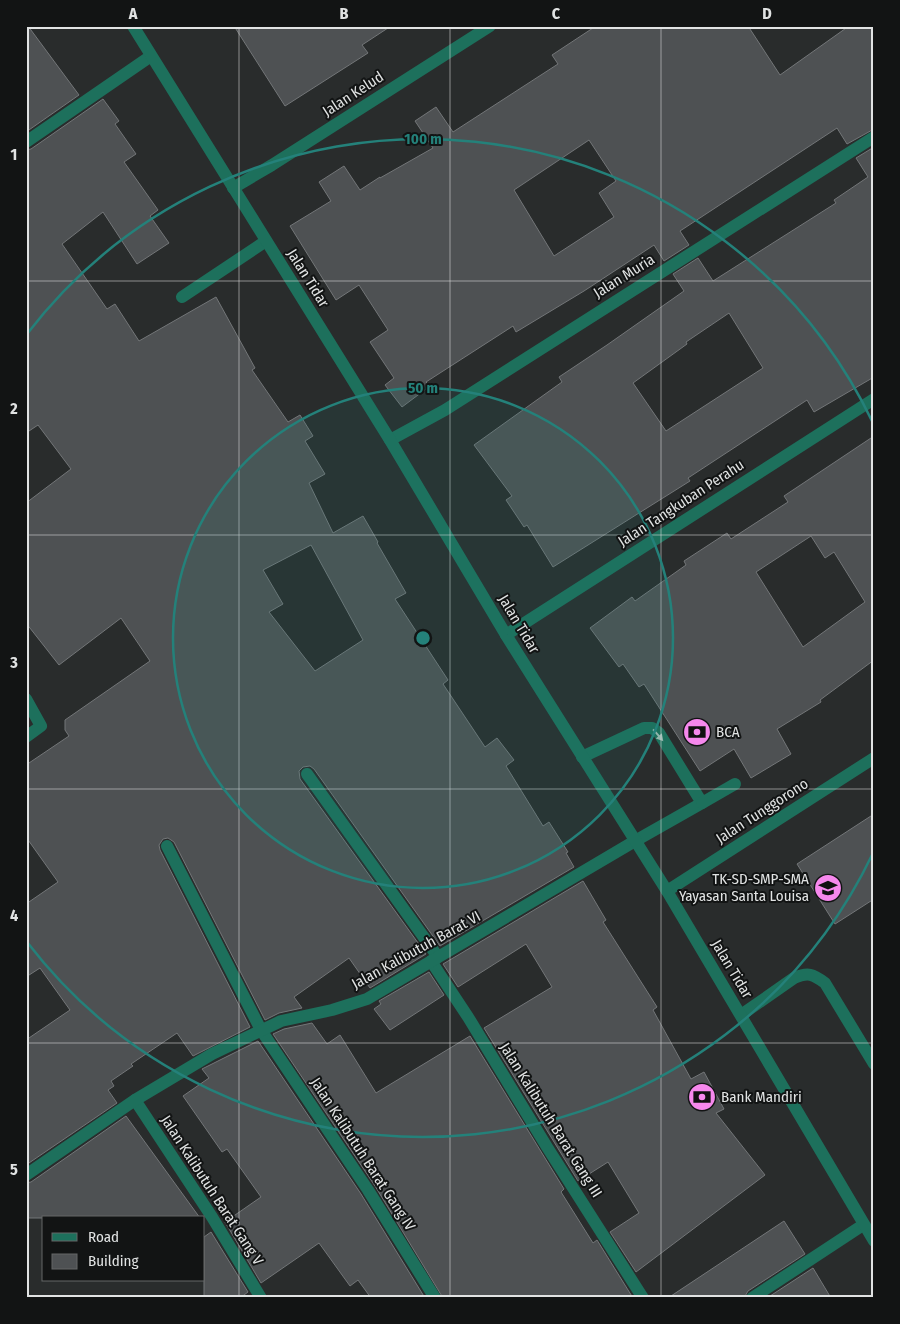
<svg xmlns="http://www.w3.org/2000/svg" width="900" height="1324" viewBox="0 0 900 1324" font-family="'Fira Sans Condensed',sans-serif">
	<rect width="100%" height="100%" fill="#292c2c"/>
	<!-- building -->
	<g fill="#4e5153" stroke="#737678" fill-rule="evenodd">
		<path d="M 26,26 L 28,26 L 79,95 L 26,132 Z"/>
		<path d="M 234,26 L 391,26 L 362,45 L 368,53 L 285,106 Z"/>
		<path d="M 596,26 L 748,26 L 780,75 L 849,26 L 874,26 L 874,129 L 847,144 L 837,128 L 680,231 L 689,245 L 664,261 L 654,245 L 584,291 L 516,332 L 513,326 L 426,382 L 430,386 L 402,407 L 385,385 L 394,378 L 370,342 L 388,330 L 359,285 L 336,300 L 290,226 L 331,201 L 319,182 L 344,166 L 360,190 L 380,177 L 380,178 L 433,148 L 415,121 L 436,107 L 453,132 L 558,64 L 552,55 ZM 589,140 L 616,181 L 599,193 L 614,217 L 554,256 L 514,190 Z"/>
		<path d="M 103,99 L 119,121 L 115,124 L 136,154 L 124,162 L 158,210 L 150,216 L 169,243 L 137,264 L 103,212 L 62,244 L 107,309 L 115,304 L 139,341 L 216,297 L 255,368 L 252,370 L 288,422 L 300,415 L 313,436 L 305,441 L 325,474 L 309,483 L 333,533 L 363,516 L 378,542 L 377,543 L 406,593 L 395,599 L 448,680 L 443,684 L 485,747 L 497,738 L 514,760 L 506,766 L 543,826 L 549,822 L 568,852 L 566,853 L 574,867 L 440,946 L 314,769 L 310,766 L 303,767 L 299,771 L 300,779 L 426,954 L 370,988 L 349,958 L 294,997 L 302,1008 L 279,1013 L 265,1020 L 174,842 L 168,838 L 163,839 L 159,845 L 160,850 L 250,1027 L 193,1056 L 177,1033 L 131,1064 L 133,1066 L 111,1081 L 114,1086 L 108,1090 L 117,1103 L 26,1165 L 26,1040 L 70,1010 L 40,968 L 26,977 L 26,904 L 58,882 L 26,837 L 26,765 L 69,736 L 65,730 L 65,720 L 150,661 L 121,618 L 59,665 L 26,623 L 26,503 L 71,469 L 38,425 L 26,433 L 26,150 L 31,149 ZM 311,545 L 363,640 L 315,671 L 269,612 L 283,604 L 263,570 Z"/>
		<path d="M 874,147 L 874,377 L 814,412 L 807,400 L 688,478 L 690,481 L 553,567 L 527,525 L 524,527 L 506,500 L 512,496 L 474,445 L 562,382 L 559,377 L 607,345 L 684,291 L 673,274 L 698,258 L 713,281 L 836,203 L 834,200 L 868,177 L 856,158 ZM 729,313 L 763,368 L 666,431 L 633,383 L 687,344 L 686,342 Z"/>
		<path d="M 874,436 L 874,660 L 820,700 L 821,702 L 777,729 L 791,754 L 751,778 L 734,749 L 700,771 L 644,684 L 639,687 L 623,664 L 619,667 L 590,628 L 632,597 L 635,601 L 686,565 L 684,561 L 727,533 L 731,539 L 788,502 L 784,496 ZM 811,536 L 825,558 L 834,552 L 865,602 L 803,647 L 756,572 Z"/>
		<path d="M 874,814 L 874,899 L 835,924 L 797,864 Z"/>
		<path d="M 583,881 L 606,920 L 603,922 L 657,1007 L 653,1010 L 691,1079 L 704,1072 L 724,1109 L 716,1113 L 765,1175 L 636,1272 L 610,1232 L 639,1213 L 608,1162 L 578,1181 L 484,1028 L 552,987 L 526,944 L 458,987 L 443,964 Z"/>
		<path d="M 429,972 L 444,995 L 390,1030 L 374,1009 L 381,1004 L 379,1001 Z"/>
		<path d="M 312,1023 L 327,1044 L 340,1035 L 376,1093 L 470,1036 L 564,1189 L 561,1192 L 593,1243 L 597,1240 L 633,1298 L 443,1298 L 375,1186 L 273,1034 L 284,1029 Z"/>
		<path d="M 258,1041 L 361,1194 L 425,1298 L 371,1298 L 358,1280 L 350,1286 L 319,1243 L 261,1283 L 225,1222 L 261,1197 L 227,1149 L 222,1152 L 183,1096 L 209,1078 L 202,1069 Z"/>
		<path d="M 126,1116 L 200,1218 L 26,1218 L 26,1183 L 31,1182 Z"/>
		<path d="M 784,1221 L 805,1254 L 748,1291 L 744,1298 L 668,1298 Z"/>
		<path d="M 211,1232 L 248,1292 L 240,1298 L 204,1298 L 204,1237 Z"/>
		<path d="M 813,1268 L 831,1298 L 767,1298 Z"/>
	</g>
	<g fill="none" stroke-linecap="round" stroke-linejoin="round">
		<!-- service -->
		<g stroke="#1d705c" stroke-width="12">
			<path d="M 182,297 L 266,241"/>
			<path d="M 582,757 L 644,728 L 652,728 L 659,733 L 702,803 L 635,841"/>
			<path d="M 702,803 L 735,784"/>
			<path d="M 741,1015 L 794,978 C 808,972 813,974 825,983 L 874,1064"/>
		</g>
		<!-- minor -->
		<g stroke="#1d705c" stroke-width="12">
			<path d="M 26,142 L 151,56"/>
			<path d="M 233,188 L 272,165 L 490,26"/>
			<path d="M 390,440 L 445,410 L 874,137"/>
			<path d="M 506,635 L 874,399"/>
			<path d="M 26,699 L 41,726 L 26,737"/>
			<path d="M 307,774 L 438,957"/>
			<path d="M 167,846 L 261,1030 L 368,1190 L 435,1298"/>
			<path d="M 667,891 L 874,758"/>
			<path d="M 431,961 L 468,1017 L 547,1147 L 643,1298"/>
			<path d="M 135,1100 L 212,1217 L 261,1298"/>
			<path d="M 26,1175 L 135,1100 L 212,1054 L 281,1021 L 332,1010 L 367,999 L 635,841"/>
			<path d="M 752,1298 L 863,1225"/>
		</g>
		<!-- tertiary -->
		<path stroke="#1d705c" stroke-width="12" d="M 133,26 L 390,440 L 506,635 L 667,891 L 874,1241"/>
	</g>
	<!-- one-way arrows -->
	<defs><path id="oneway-solid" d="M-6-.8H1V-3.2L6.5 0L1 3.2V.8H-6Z" transform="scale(1.25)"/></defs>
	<use fill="#93b5ad" href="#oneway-solid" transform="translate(658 735) rotate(49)"/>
	<!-- grid -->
	<path fill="none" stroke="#e1e3e3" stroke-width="1" stroke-opacity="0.55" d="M 239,26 L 239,1298M 450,26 L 450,1298M 661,26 L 661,1298M 26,281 L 874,281M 26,535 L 874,535M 26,789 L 874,789M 26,1043 L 874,1043"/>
	<!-- distance rings -->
	<circle cx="423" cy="638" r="250" fill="#24817a" fill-opacity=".12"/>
	<g fill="none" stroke="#24817a" stroke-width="2.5">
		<circle cx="423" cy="638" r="250"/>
		<path d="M873 853A499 499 0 0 1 27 942M27 334A499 499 0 0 1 873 423"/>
	</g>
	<!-- icons -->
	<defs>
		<g id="bank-disc" transform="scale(1.4375)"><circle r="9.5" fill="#f688ed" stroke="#121414"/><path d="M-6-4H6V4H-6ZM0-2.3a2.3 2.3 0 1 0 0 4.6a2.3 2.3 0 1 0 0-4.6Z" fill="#111"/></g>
		<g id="school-disc" transform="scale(1.4375)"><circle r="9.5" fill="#f688ed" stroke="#121414"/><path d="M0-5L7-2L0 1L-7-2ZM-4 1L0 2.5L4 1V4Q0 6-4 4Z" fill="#111"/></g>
	</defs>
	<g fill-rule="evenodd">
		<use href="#bank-disc" x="697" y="732"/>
		<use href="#school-disc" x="828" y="888"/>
		<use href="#bank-disc" x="702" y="1097"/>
	</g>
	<g text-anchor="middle" stroke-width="4" stroke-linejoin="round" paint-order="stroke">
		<!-- street labels -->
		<g font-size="15" fill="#e1e3e3" stroke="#121414">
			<text transform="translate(353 94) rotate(-33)" y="5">Jalan Kelud</text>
			<text transform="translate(624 276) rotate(-32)" y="5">Jalan Muria</text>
			<text transform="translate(308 278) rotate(58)" y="5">Jalan Tidar</text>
			<text transform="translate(681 503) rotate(-33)" y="5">Jalan Tangkuban Perahu</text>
			<text transform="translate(519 624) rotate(59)" y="5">Jalan Tidar</text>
			<text transform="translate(762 811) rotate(-33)" y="5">Jalan Tunggorono</text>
			<text transform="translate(416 950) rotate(-29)" y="5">Jalan Kalibutuh Barat VI</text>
			<text transform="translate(732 969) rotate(59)" y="5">Jalan Tidar</text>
			<text transform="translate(551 1120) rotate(58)" y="5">Jalan Kalibutuh Barat Gang III</text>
			<text transform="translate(363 1154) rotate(57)" y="5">Jalan Kalibutuh Barat Gang IV</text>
			<text transform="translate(212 1190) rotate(57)" y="5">Jalan Kalibutuh Barat Gang V</text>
		</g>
		<!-- poi labels -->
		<g font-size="15" fill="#e1e3e3" stroke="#121414" text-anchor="start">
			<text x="716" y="737">BCA</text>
			<text x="809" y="884" text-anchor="end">TK-SD-SMP-SMA<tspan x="809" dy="17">Yayasan Santa Louisa</tspan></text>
			<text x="721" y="1102">Bank Mandiri</text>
		</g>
	</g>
	<circle cx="423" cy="638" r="8" fill="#24817a" stroke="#121414" stroke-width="2.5"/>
	<g font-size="15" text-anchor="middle" font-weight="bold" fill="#24817a" stroke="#121414" stroke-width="4" stroke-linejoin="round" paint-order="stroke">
		<text x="423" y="144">100 m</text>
		<text x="423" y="393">50 m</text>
	</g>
	<!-- border -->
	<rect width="900" height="1324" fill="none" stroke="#121414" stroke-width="55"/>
	<!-- legend -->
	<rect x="42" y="1216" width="162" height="65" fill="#121414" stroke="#656767"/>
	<rect x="52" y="1233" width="25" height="8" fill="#1d705c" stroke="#656767"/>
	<text x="88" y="1242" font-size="15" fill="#e1e3e3">Road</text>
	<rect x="52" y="1254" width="25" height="15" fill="#4e5153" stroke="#656767"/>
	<text x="88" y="1266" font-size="15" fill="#e1e3e3">Building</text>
	<rect x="28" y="28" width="844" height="1268" fill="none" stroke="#e1e3e3" stroke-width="2"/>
	<g font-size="16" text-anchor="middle" font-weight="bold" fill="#e1e3e3">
		<text x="133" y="19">A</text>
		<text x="344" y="19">B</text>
		<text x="556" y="19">C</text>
		<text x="767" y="19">D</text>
		<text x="14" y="160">1</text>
		<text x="14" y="414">2</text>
		<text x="14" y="668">3</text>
		<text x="14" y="921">4</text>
		<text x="14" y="1175">5</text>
	</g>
</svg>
